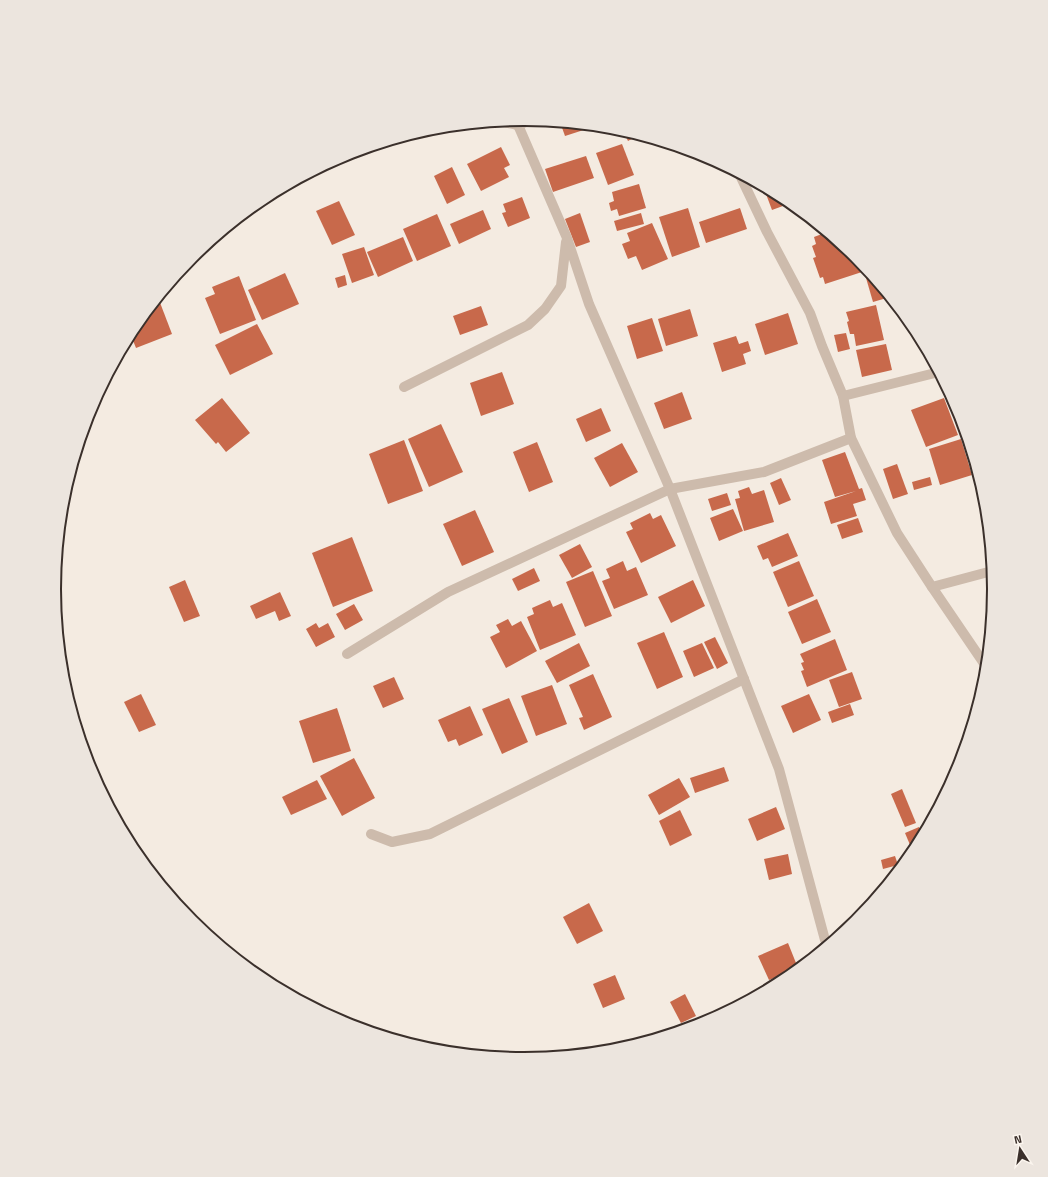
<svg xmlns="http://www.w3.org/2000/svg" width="1048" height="1177" viewBox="0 0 1048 1177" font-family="'Titillium Web',sans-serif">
	<rect width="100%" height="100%" fill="#f4ebe1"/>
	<!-- building -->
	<g fill="#c8694b">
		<path d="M 560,122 L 596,126 L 565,136 Z"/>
		<path d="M 433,127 L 438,127 L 421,138 L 417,132 Z"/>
		<path d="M 622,129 L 639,135 L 628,141 Z"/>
		<path d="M 622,144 L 634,175 L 608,185 L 596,153 Z"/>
		<path d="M 501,147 L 510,165 L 504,168 L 509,177 L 481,191 L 467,164 Z"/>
		<path d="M 586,156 L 594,178 L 553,192 L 545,169 Z"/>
		<path d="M 452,167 L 465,195 L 447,204 L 434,176 Z"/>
		<path d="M 639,184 L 646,208 L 619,216 L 617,209 L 611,211 L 609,203 L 614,201 L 612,192 Z"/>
		<path d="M 763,186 L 785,198 L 791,203 L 772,210 Z"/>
		<path d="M 522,197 L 530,218 L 508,227 L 502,213 L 506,212 L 503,204 Z"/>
		<path d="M 339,201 L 355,235 L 332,245 L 316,211 Z"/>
		<path d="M 688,208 L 700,247 L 672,257 L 659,217 Z"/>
		<path d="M 740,208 L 747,229 L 706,243 L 699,222 Z"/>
		<path d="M 483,210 L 491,229 L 459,244 L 450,224 Z"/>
		<path d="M 580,213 L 590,242 L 576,247 L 565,219 Z"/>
		<path d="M 641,213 L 644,224 L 617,231 L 614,221 Z"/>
		<path d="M 437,214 L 451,246 L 417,261 L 403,229 Z"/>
		<path d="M 652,223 L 668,259 L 642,270 L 636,256 L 628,259 L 622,244 L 630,241 L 627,233 Z"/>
		<path d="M 827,232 L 856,256 L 862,272 L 825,284 L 823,277 L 820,278 L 813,258 L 816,257 L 812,246 L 816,244 L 814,237 Z"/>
		<path d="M 403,237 L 413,261 L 378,277 L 367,252 Z"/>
		<path d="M 364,247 L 374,275 L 352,283 L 342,254 Z"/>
		<path d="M 867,270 L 890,297 L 873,302 L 864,271 Z"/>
		<path d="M 285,273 L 299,304 L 262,320 L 248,290 Z"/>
		<path d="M 345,275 L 347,285 L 338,288 L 335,278 Z"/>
		<path d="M 239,276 L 256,320 L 220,334 L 205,298 L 215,294 L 212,287 Z"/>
		<path d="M 159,300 L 172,334 L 136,348 L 130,333 L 133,327 L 154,301 Z"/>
		<path d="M 876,305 L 884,340 L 856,346 L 854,334 L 850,334 L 847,322 L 849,321 L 846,312 Z"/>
		<path d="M 481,306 L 488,325 L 460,335 L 453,316 Z"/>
		<path d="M 690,309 L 698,336 L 666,346 L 658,319 Z"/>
		<path d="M 788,313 L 798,344 L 765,355 L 755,324 Z"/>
		<path d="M 652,318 L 663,351 L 637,359 L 627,326 Z"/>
		<path d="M 257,324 L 273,354 L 230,375 L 215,345 Z"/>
		<path d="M 846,333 L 850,349 L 838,352 L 834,335 Z"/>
		<path d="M 736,336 L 739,344 L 748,341 L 751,351 L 743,354 L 746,364 L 722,372 L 713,343 Z"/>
		<path d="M 886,344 L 892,370 L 862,377 L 856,350 Z"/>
		<path d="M 502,372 L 514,404 L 481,416 L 470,383 Z"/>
		<path d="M 682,392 L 692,419 L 664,429 L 654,403 Z"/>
		<path d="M 222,398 L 250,433 L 226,452 L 218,442 L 216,444 L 195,420 Z"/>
		<path d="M 944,398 L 958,435 L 926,447 L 911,410 Z"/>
		<path d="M 601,408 L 611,431 L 586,442 L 576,419 Z"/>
		<path d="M 441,424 L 463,472 L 429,487 L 408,439 Z"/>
		<path d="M 961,439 L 972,475 L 940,485 L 929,449 Z"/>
		<path d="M 404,440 L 423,491 L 388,504 L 369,454 Z"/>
		<path d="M 537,442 L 553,482 L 529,492 L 513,452 Z"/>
		<path d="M 622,443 L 638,472 L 610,487 L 594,458 Z"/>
		<path d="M 969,444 L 978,475 L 975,476 L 966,445 Z"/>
		<path d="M 845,452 L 859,489 L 862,488 L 866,500 L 853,504 L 857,516 L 831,524 L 824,502 L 856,491 L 835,497 L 822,460 Z"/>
		<path d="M 897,464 L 908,494 L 893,499 L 883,469 Z"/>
		<path d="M 930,477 L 932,485 L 914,490 L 912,482 Z"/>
		<path d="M 781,478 L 791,500 L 779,505 L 770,483 Z"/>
		<path d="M 749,487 L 752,494 L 764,490 L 774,522 L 744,531 L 735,499 L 740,498 L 738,491 Z"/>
		<path d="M 727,493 L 731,505 L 712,511 L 708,499 Z"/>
		<path d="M 733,509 L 743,531 L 719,541 L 710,518 Z"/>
		<path d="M 475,510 L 494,552 L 462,566 L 443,524 Z"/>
		<path d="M 650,513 L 653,519 L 661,515 L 676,546 L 641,563 L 626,532 L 633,529 L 630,523 Z"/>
		<path d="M 858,518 L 863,532 L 842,539 L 837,525 Z"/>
		<path d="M 788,533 L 798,556 L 772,567 L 768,558 L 763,560 L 757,546 Z"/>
		<path d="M 352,537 L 373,591 L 333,607 L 312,553 Z"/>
		<path d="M 580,544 L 592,567 L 572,578 L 559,555 Z"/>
		<path d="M 623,561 L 627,571 L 636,567 L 648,595 L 614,609 L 602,581 L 610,578 L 606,569 Z"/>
		<path d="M 799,561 L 814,596 L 788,607 L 773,572 Z"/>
		<path d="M 534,568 L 540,581 L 518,591 L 512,579 Z"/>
		<path d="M 593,571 L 612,616 L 585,627 L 566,582 Z"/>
		<path d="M 185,580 L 200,616 L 184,622 L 169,587 Z"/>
		<path d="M 693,580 L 705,606 L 671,623 L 658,597 Z"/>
		<path d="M 280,592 L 291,616 L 279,621 L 275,611 L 256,619 L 250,606 Z"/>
		<path d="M 817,599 L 831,632 L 802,644 L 788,612 Z"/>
		<path d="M 550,600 L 553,607 L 562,603 L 576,635 L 540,650 L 527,617 L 534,614 L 532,608 Z"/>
		<path d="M 354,604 L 363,620 L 345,630 L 336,614 Z"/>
		<path d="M 508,619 L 512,626 L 521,621 L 537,651 L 506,668 L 490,637 L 500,632 L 496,625 Z"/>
		<path d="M 316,623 L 319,628 L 328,623 L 335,637 L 316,647 L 306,629 Z"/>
		<path d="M 664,632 L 683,677 L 657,689 L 637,643 Z"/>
		<path d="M 715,637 L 728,663 L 717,669 L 704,642 Z"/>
		<path d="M 835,639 L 847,670 L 807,687 L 801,671 L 804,670 L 801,663 L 804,662 L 800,654 Z"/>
		<path d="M 579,643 L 590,666 L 557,683 L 545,661 Z"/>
		<path d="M 702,643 L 714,668 L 694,677 L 683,651 Z"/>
		<path d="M 852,672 L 862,699 L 839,707 L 829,680 Z"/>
		<path d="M 593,674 L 612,717 L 584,730 L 579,718 L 583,717 L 569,685 Z"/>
		<path d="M 394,677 L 404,699 L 383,708 L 373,686 Z"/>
		<path d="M 552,685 L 567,724 L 536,736 L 521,696 Z"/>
		<path d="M 141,694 L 156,725 L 139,732 L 124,702 Z"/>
		<path d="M 809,694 L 821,720 L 793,733 L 781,706 Z"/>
		<path d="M 509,698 L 528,742 L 502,754 L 482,709 Z"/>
		<path d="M 850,704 L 854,715 L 832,723 L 828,712 Z"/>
		<path d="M 470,706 L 483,735 L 459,746 L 456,739 L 448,742 L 438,720 Z"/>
		<path d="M 337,708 L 351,751 L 313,763 L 299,721 Z"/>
		<path d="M 354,758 L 375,798 L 342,816 L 320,776 Z"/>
		<path d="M 724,767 L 729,781 L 695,793 L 690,778 Z"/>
		<path d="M 679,778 L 690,797 L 659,815 L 648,795 Z"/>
		<path d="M 317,780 L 327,799 L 291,815 L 282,797 Z"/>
		<path d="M 902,789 L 916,823 L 905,827 L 891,794 Z"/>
		<path d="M 776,807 L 785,829 L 757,841 L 748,819 Z"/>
		<path d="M 680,810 L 692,835 L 670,846 L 659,821 Z"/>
		<path d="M 919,827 L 922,835 L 913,852 L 905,833 Z"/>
		<path d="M 788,854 L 792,874 L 769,880 L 764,859 Z"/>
		<path d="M 895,856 L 898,865 L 883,869 L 881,860 Z"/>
		<path d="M 589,903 L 603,931 L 577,944 L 563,917 Z"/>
		<path d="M 788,943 L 798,968 L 769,980 L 758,956 Z"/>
		<path d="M 615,975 L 625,999 L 603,1008 L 593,984 Z"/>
		<path d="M 685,994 L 696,1016 L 681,1023 L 670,1002 Z"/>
	</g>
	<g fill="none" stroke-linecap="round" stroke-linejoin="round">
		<!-- minor -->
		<g stroke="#cdbbac" stroke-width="10">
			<path d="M 499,121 L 518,125 L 533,119"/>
			<path d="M 518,125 L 567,238 L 589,304 L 670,489 L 779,769 L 825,940"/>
			<path d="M 739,173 L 767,232 L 810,313 L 822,346 L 843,396 L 851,438 L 897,533 L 932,587 L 983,662"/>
			<path d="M 404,387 L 528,325 L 545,309 L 561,286 L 566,242"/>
			<path d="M 843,396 L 939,372"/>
			<path d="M 932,587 L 992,571"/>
			<path d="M 347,654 L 448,592 L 670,489 L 764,472 L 851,438"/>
			<path d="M 371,834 L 392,842 L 430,834 L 744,679"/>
		</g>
	</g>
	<!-- crop -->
	<path d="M0 0H1048V1177H0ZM61 589a463 463 0 1 1 926 0a463 463 0 1 1-926 0Z" fill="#ece5de" fill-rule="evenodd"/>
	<path fill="none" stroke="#3b302b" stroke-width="2" d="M61 589a463 463 0 1 1 926 0a463 463 0 1 1-926 0Z"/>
	<!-- north arrow -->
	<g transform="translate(1020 1149) rotate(348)" stroke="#fbf5ee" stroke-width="3" paint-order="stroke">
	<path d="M0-3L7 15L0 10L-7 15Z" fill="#3b302b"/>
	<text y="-6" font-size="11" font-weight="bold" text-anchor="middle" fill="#3b302b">N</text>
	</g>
</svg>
